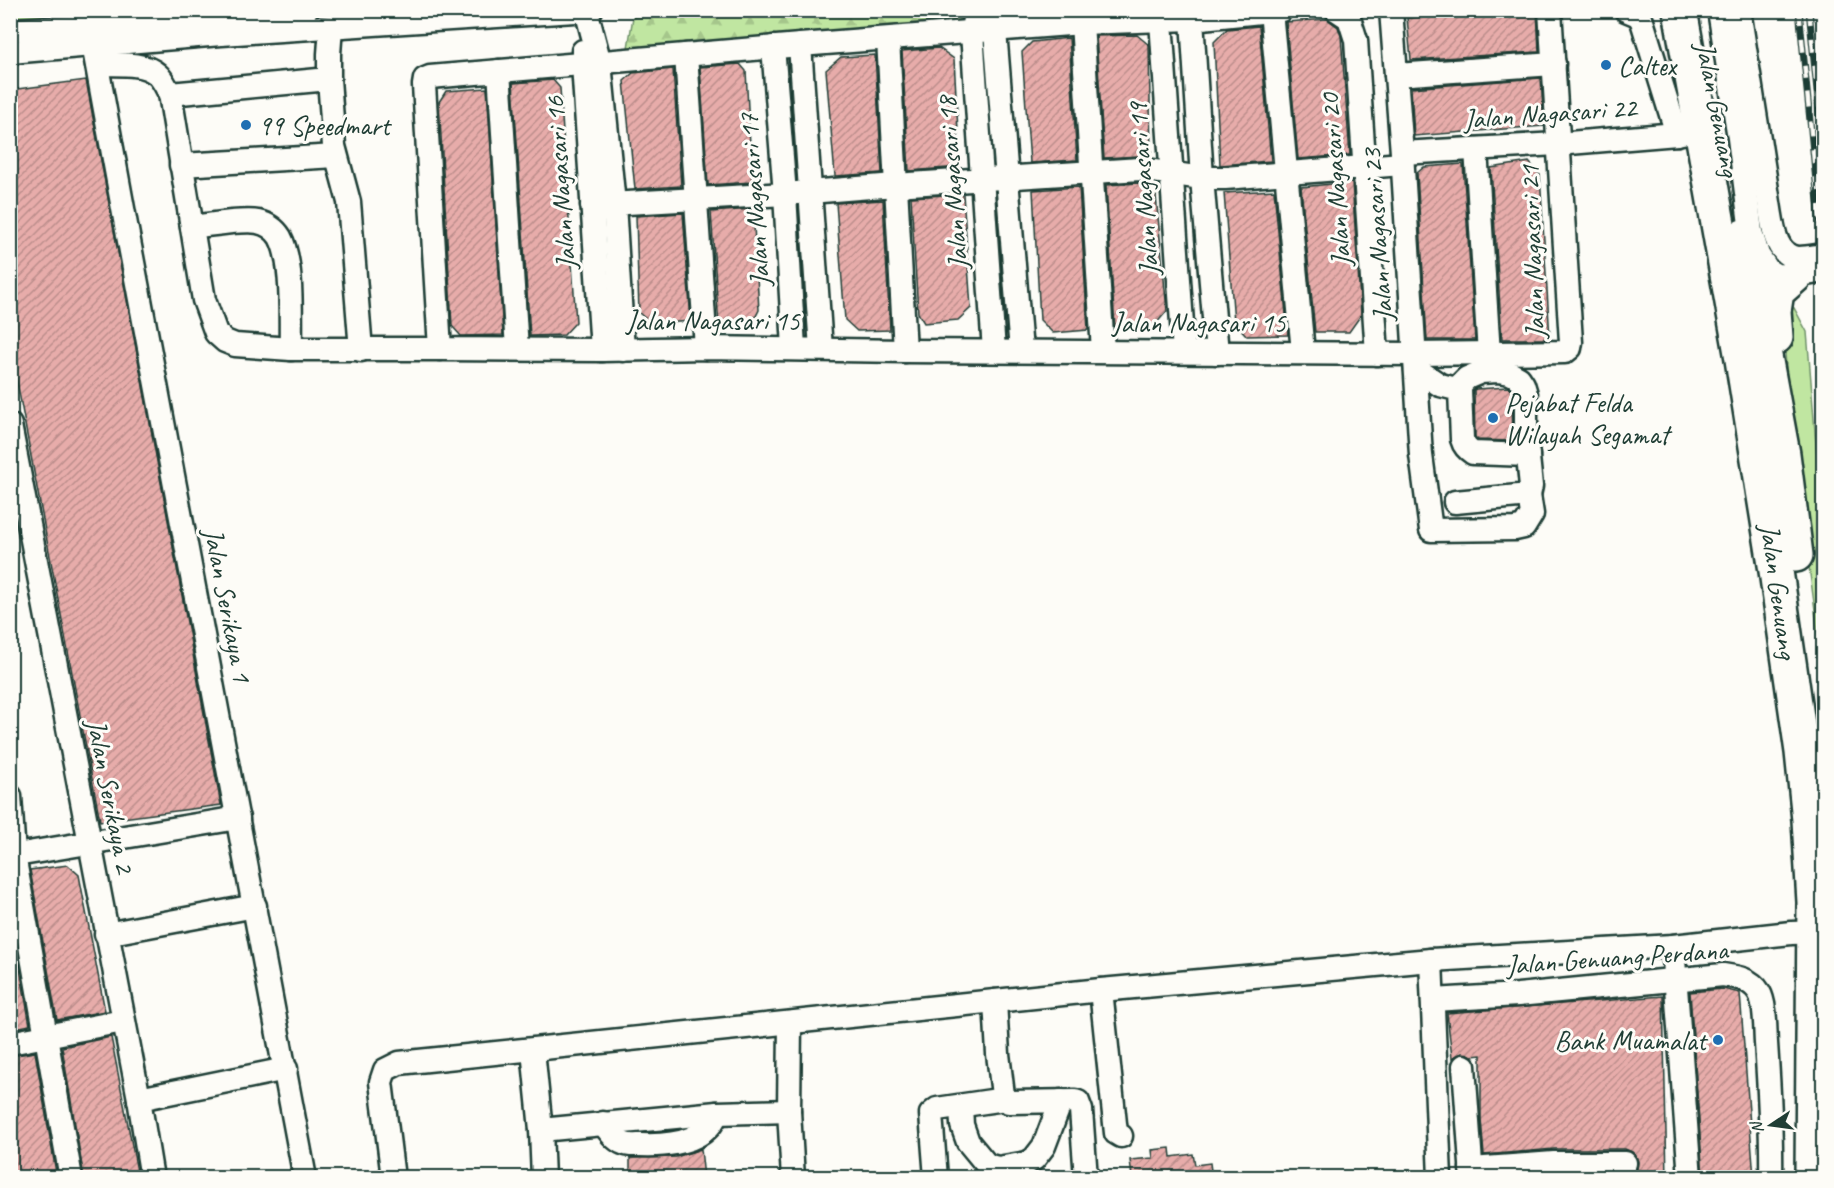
<svg xmlns="http://www.w3.org/2000/svg" width="1834" height="1188" viewBox="0 0 1834 1188" font-family="Caveat,sans-serif">
<style>
.green{fill:#c0e6a1;stroke:#70926a;stroke-width:1.5}
.forest{fill:url(#forest-firs);stroke:#70926a;stroke-width:1.5}
.building{fill:url(#building-hatch);stroke:#1f3d34;stroke-width:1.5}
.lines{fill:none;stroke-linecap:round;stroke-linejoin:round}
.minor-casing{stroke:#1f3d34;stroke-width:27}
.highway-casing{stroke:#1f3d34;stroke-width:38}
.minor{stroke:#fdfcf7;stroke-width:22}
.highway{stroke:#fdfcf7;stroke-width:33}
.rail-casing{stroke:#1f3d34;stroke-width:7}
.rail{stroke:#fdfcf7;stroke-width:4.5;stroke-dasharray:14;stroke-linecap:butt}
.poi-dot{fill:#1f6fb2;stroke:#fdfcf7;stroke-width:2}
.labels{text-anchor:middle;dominant-baseline:central;stroke-width:6;stroke-linejoin:round;paint-order:stroke}
.poi-label{font-size:28px;fill:#1f3d34;stroke:#fdfcf7;text-anchor:start}
.street-label{font-size:28px;fill:#1f3d34;stroke:#fdfcf7}
</style>
<defs>
<pattern id="forest-firs" width="22" height="20" patternUnits="userSpaceOnUse" patternTransform="scale(1.5)"><rect width="22" height="20" fill="#c0e6a1"/><path d="M5 1l3.5 6h-7zM16 11l3.5 6h-7z" fill="#a5c68b"/></pattern>
<pattern id="building-hatch" width="6" height="6" patternUnits="userSpaceOnUse" patternTransform="scale(1.5)"><rect width="6" height="6" fill="#e7acaa"/><path d="M-1 1l2-2M0 6l6-6M5 7l2-2" fill="none" stroke="#bb8d8b"/></pattern>
</defs>
<rect width="100%" height="100%" fill="#fdfcf7"/>
<filter id="ink" filterUnits="userSpaceOnUse"><feTurbulence type="fractalNoise" baseFrequency=".0167" numOctaves="2"/><feDisplacementMap in="SourceGraphic" scale="12" xChannelSelector="R" yChannelSelector="G"/><feConvolveMatrix kernelMatrix="1 2 1 2 8 2 1 2 1" color-interpolation-filters="sRGB"/></filter>
<g filter="url(#ink)">
<polygon class="green" points="1781,305 1794,308 1807,332 1823,531 1823,688 1815,610 1793,451"/>
<g class="forest">
<polygon points="719,10 965,11 955,25 628,48 633,17"/>
<polygon points="11,11 139,11 11,20"/>
</g>
<g class="building">
<polygon points="1504,10 1537,10 1539,52 1411,60 1407,18"/>
<polygon points="1327,19 1338,27 1341,36 1350,155 1298,159 1286,22"/>
<polygon points="1259,26 1271,161 1220,165 1214,42 1227,29"/>
<polygon points="1137,35 1149,45 1151,157 1139,156 1104,158 1096,36"/>
<polygon points="1069,38 1077,160 1030,163 1022,52 1032,42"/>
<polygon points="939,48 954,59 960,167 909,171 902,51"/>
<polygon points="875,55 882,173 835,176 826,70 841,57"/>
<polygon points="740,64 746,71 752,182 708,185 700,67"/>
<polygon points="673,69 681,186 635,189 624,81 633,73"/>
<polygon points="1541,78 1544,126 1414,136 1411,88"/>
<polygon points="86,80 221,805 100,821 10,345 10,90"/>
<polygon points="553,80 560,88 576,322 564,335 530,336 513,83"/>
<polygon points="487,88 503,335 461,336 452,326 439,102 446,91"/>
<polygon points="1529,162 1540,175 1550,339 1502,339 1491,168"/>
<polygon points="1463,164 1475,340 1427,340 1417,173 1424,167"/>
<polygon points="1352,182 1361,315 1349,332 1315,332 1301,187"/>
<polygon points="1139,183 1155,185 1167,311 1154,326 1115,328 1106,185"/>
<polygon points="1079,187 1088,330 1053,333 1040,320 1033,190"/>
<polygon points="1274,190 1288,335 1247,336 1234,322 1224,193"/>
<polygon points="963,194 971,308 958,320 924,323 918,313 911,197"/>
<polygon points="883,200 890,330 857,331 845,320 836,203"/>
<polygon points="753,209 759,310 752,324 719,326 711,212"/>
<polygon points="683,213 691,321 652,324 639,313 636,216"/>
<polygon points="1508,387 1511,390 1512,396 1513,441 1478,440 1475,437 1474,390 1476,389"/>
<polygon points="68,865 79,875 105,1011 57,1020 30,870"/>
<polygon points="10,913 30,1025 10,1029"/>
<polygon points="1723,989 1740,993 1754,1178 1703,1178 1690,992"/>
<polygon points="1663,996 1667,1178 1541,1178 1625,1176 1631,1175 1637,1169 1638,1162 1636,1156 1632,1152 1625,1149 1554,1149 1484,1155 1481,1119 1481,1055 1472,1056 1462,1053 1452,1058 1447,1013"/>
<polygon points="111,1037 136,1166 138,1178 84,1178 62,1047"/>
<polygon points="35,1052 57,1178 12,1178 10,1056"/>
<polygon points="1170,1148 1171,1157 1193,1154 1195,1165 1210,1163 1212,1178 1132,1178 1130,1160 1153,1158 1152,1150"/>
<polygon points="701,1149 704,1178 630,1178 630,1158 676,1157"/>
</g>
<g class="lines">
<defs>
<g id="minor">
<polyline points="586,10 600,63 614,204 623,350"/>
<polyline points="988,10 995,31 1021,351"/>
<polyline points="1281,10 1192,19 1082,23 800,45 430,77 425,79 424,85 440,349 602,350 706,348 905,351 1415,354 1565,352 1570,348 1571,342 1550,10"/>
<polyline points="1337,10 1349,18 1356,40 1377,354"/>
<polyline points="1391,10 1402,153 1421,455 1431,530 1515,529 1524,527 1532,514 1529,495"/>
<polyline points="1626,10 1638,15 1642,21 1677,134"/>
<polyline points="1719,10 1739,138 1751,232 1758,255 1768,270 1776,275 1795,276 1824,271"/>
<path d="M1739,10l31,199c3,19 6,48 29,49 8,0 17,-2 25,-3"/>
<polyline points="1271,11 1303,352"/>
<polyline points="974,18 972,33 994,351"/>
<polyline points="1192,19 1202,178 1217,353"/>
<polyline points="1161,21 1184,352"/>
<polyline points="1082,23 1103,351"/>
<polyline points="93,26 93,44 126,225 305,1178"/>
<polyline points="331,27 329,54 329,79 334,146 349,202 361,350"/>
<polyline points="10,30 93,26 306,10"/>
<polyline points="888,39 905,351"/>
<polyline points="800,45 821,349"/>
<polyline points="773,47 785,194 794,348"/>
<polyline points="583,51 583,64 602,350"/>
<polyline points="10,52 221,34 591,10"/>
<polyline points="686,55 706,348"/>
<path d="M97,64c18,1 46,-3 60,10 6,5 9,13 13,20l34,206 12,33 9,8 10,4 56,4h149"/>
<polyline points="499,71 517,349"/>
<polyline points="1396,75 1554,64"/>
<polyline points="170,94 329,79"/>
<polyline points="1476,149 1489,354"/>
<polyline points="1402,153 1557,144 1677,134 1702,129"/>
<polyline points="181,165 336,156"/>
<polyline points="592,205 785,194 895,185 1140,169 1202,178 1225,178 1402,164"/>
<path d="M192,227c16,-2 52,-8 66,-5 9,2 17,7 22,15 14,26 10,82 11,112"/>
<path d="M1416,369l24,16 20,5 2,49c2,7 5,10 11,14l55,2"/>
<polyline points="10,425 139,1099 152,1178"/>
<polyline points="1455,502 1529,495 1531,486 1526,438 1526,394 1523,384 1519,378 1510,373 1497,371 1481,372 1467,378 1461,384 1460,390"/>
<polyline points="10,796 14,855 71,1178"/>
<polyline points="10,856 238,818"/>
<polyline points="106,934 255,906"/>
<polyline points="1673,946 1690,1178"/>
<polyline points="1431,960 1440,1178"/>
<polyline points="1101,990 1116,1133 1121,1136"/>
<path d="M1433,1000l85,-5 205,-20c14,2 28,4 36,17 7,12 6,37 7,51 3,45 6,89 5,135"/>
<polyline points="995,1001 998,1054 1003,1095 1009,1102 1075,1101 1078,1102 1081,1110 1086,1178"/>
<polyline points="790,1023 789,1111 793,1178"/>
<polyline points="10,1043 123,1021"/>
<polyline points="533,1050 541,1130 543,1178"/>
<polyline points="1464,1066 1472,1178"/>
<polyline points="139,1099 286,1069"/>
<polyline points="961,1106 962,1125 968,1142 987,1165 998,1168 1027,1163 1034,1159 1044,1146 1061,1101"/>
<path d="M603,1123c5,7 12,17 20,20 5,3 13,2 18,2 28,1 65,-2 76,-32"/>
<polyline points="541,1130 717,1113 789,1111"/>
<polyline points="1471,1169 1554,1163 1625,1163"/>
<polyline points="393,1178 381,1082 385,1070 399,1063 1101,990 1431,960 1673,946 1791,933 1824,932"/>
<polyline points="936,1178 931,1114 937,1109 1005,1099"/>
</g>
<g id="highway">
<polyline points="1680,10 1741,353 1776,571 1802,752 1809,820 1814,902 1812,1178"/>
<polyline points="1743,236 1783,454 1796,555"/>
<polyline points="1776,337 1774,311 1777,292 1795,276"/>
</g>
</defs>
<use href="#minor" class="minor-casing"/>
<use href="#highway" class="highway-casing"/>
<use href="#minor" class="minor"/>
<use href="#highway" class="highway"/>
<defs>
<g id="rail">
<polyline points="1799,10 1824,262"/>
<polyline points="1809,10 1824,161"/>
</g>
</defs>
<use href="#rail" class="rail-casing"/>
<use href="#rail" class="rail"/>
</g>
</g>
<g class="poi-dot">
<circle cx="1606" cy="65" r="6"/>
<circle cx="246" cy="125" r="6"/>
<circle cx="1493" cy="418" r="6"/>
<circle cx="1718" cy="1040" r="6"/>
</g>
<g class="labels">
<g class="poi-label">
<text x="1618" y="65">Caltex</text>
<text x="258" y="125">99 Speedmart</text>
<text x="1505" y="402">Pejabat Felda<tspan x="1505" dy="32">Wilayah Segamat</tspan></text>
<text x="1706" y="1040" text-anchor="end">Bank Muamalat</text>
</g>
<g class="street-label">
<text transform="translate(1718 109) rotate(79)">Jalan Genuang</text>
<text transform="translate(1550 113) rotate(-4)">Jalan Nagasari 22</text>
<text transform="translate(1335 180) rotate(-94)">Jalan Nagasari 20</text>
<text transform="translate(560 183) rotate(-94)">Jalan Nagasari 16</text>
<text transform="translate(952 183) rotate(-94)">Jalan Nagasari 18</text>
<text transform="translate(1143 189) rotate(-94)">Jalan Nagasari 19</text>
<text transform="translate(754 200) rotate(-94)">Jalan Nagasari 17</text>
<text transform="translate(1377 235) rotate(-94)">Jalan Nagasari 23</text>
<text transform="translate(1532 252) rotate(-92)">Jalan Nagasari 21</text>
<text x="713" y="320">Jalan Nagasari 15</text>
<text x="1199" y="322">Jalan Nagasari 15</text>
<text transform="translate(1779 591) rotate(82)">Jalan Genuang</text>
<text transform="translate(228 605) rotate(79)">Jalan Serikaya 1</text>
<text transform="translate(111 796) rotate(79)">Jalan Serikaya 2</text>
<text transform="translate(1617 957) rotate(-4)">Jalan Genuang Perdana</text>
</g>
</g>
<rect width="1834" height="1188" fill="none" stroke="#fdfcf7" stroke-width="36"/>
<rect x="18" y="18" width="1798" height="1152" fill="none" stroke="#1f3d34" stroke-width="2" filter="url(#ink)"/>
<g transform="translate(1771 1125) rotate(257)" stroke="#fdfcf7" stroke-width="4.5" paint-order="stroke">
<path d="M0-4.5L10 22L0 15L-10 22Z" fill="#1f3d34"/>
<text y="-9" font-size="16" font-weight="bold" text-anchor="middle" fill="#1f3d34">N</text>
</g>
</svg>
